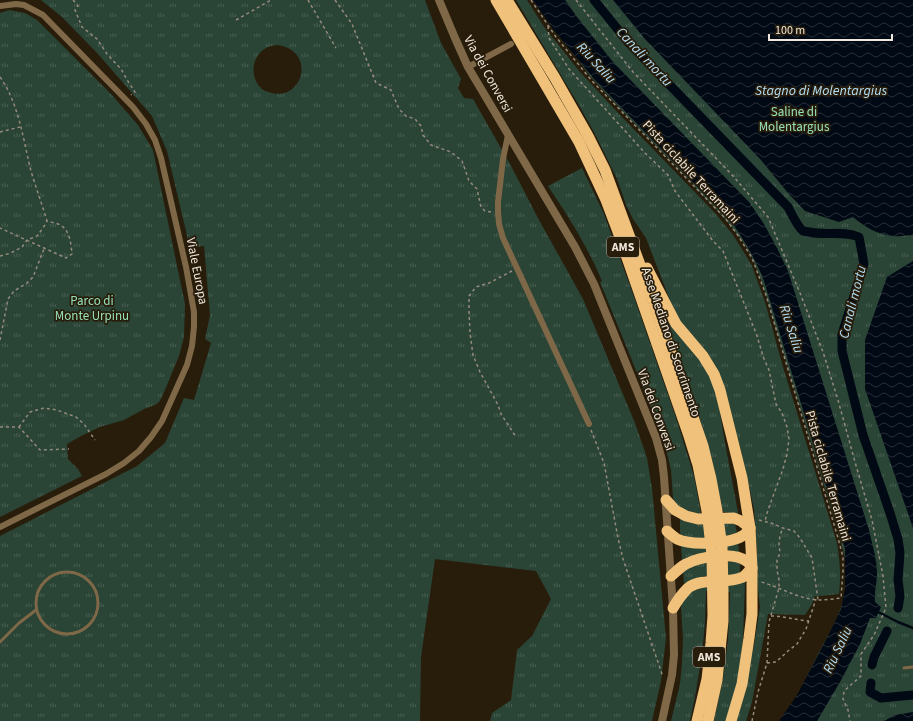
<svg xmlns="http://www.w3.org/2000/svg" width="913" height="721" viewBox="0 0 913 721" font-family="'Source Sans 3',sans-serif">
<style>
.grass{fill:url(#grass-tufts);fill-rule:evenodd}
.water{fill:url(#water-waves)}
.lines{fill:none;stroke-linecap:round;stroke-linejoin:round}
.stream{stroke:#000914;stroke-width:2.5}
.canal{stroke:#000914;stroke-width:9}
.path{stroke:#958b7d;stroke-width:1.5;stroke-dasharray:3 3;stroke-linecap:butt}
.service{stroke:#7f6847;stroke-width:3}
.minor{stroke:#7f6847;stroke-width:6}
.tertiary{stroke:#7f6847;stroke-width:8}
.trunk{stroke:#f0c17b;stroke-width:11}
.labels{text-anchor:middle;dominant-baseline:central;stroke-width:3.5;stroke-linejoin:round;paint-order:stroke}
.shield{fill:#281d0b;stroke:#b3aa9d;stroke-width:1}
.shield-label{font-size:12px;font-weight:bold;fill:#efe7db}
.street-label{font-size:13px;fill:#efe7db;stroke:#281d0b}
.park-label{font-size:13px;fill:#96e0b8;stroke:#281d0b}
.water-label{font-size:14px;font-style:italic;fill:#b2def6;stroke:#281d0b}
</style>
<defs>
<pattern id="grass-tufts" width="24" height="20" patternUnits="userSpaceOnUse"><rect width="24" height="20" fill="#2a4436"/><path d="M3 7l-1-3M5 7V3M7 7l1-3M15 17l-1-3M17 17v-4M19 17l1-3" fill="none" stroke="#495f52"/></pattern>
<pattern id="water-waves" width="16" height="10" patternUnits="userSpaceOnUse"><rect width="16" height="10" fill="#000914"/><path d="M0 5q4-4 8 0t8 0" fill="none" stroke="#262d36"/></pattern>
</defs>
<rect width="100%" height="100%" fill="#281d0b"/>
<g class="grass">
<path d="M41,0h384l16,43 20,36 -3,9 6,10 9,1 37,65 29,56 44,79 52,124 12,35 5,30 14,150 -5,43 -9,40h-162l2,-8 19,-13 6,-50 15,-14 19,-37 -15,-28 -101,-12 -14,98 -1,64h-420v-185l137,-70 28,-23 19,-45 10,2 17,-57 -6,-4 5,-24 -6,-69 -14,2 -23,-97 -15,-35 -54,-62 -36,-37zM277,45c40,5 26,56 -5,48 -5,-1 -10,-3 -13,-7 -10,-13 -6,-32 9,-39 2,-1 6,-1 9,-2z"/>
<path d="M516,0h11l17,27 36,45 39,42 97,100 17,21 12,19 7,12 13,36 18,65 54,176c3,19 4,32 2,51l-18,2h-6l-3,8 -7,11 -37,-1 -16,88 -6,19h-11l8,-26 11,-50 6,-38 -3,-27v-26l-3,-45 -13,-58 -17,-59 -40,-63 -11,-21 -27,-70 -13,-19 -6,-12 -10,-28 -22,-45 -15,-27z"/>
<path d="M536,0h377v721h-130c14,-21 23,-44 34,-65 12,-22 25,-43 29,-68 4,-21 -4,-40 -9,-60l-74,-243c-5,-14 -12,-32 -20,-43 -14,-20 -31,-37 -47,-54l-3,-5 -64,-65 -40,-43z"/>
<polygon points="9,10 25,13 37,20 111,94 138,125 153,150 185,304 184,337 179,356 162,397 159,402 155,405 144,409 124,420 100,427 81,436 67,444 68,459 78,469 82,476 0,517 0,13"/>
<path d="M582,168l22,46 30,83 42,121 18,58 7,38h-7l-13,-6 -6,-5 -2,-5 -2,-28 -7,-31 -64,-157 2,-1c-14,-34 -34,-65 -54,-95z"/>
<polygon points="668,317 698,357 712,380 719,407 725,443 738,512 737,514 723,512 712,460 697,409 666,318"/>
<polygon points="680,517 734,520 737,533 736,535 702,539 682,536 680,533"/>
<polygon points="738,542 739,551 738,553 682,560 681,544"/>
<path d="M740,561v11c-8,6 -25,3 -35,4 -7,1 -15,5 -21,8l-1,-13 15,-8z"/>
<polygon points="744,580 745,582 743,639 739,676 727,721 714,721 723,678 728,641 730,592 706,591 705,622 702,654 695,697 690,721 671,721 680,684 682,663 683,639 681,607 682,600 691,589"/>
</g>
<g class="water">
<path d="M533,0h32l12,17 36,45 136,140 15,22 13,24 11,23 81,259c3,14 8,29 8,44 0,9 -3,18 -2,28l6,5 -5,11h-6l-10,26 -20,38 -23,39h-38l18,-26 31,-59 13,-27 4,-20v-40l-81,-268c-8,-21 -19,-39 -31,-57l-139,-145 -41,-50z"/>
<path d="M613,0h300v235c-6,0 -13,2 -19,1 -16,-1 -29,-9 -41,-19l-14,5 -34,-11 -17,-18 -27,-33 -116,-121z"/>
<polygon points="913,261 913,528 865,389 865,340 887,277"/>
<polygon points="913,712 913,721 884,721 895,715"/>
</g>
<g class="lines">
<polyline class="stream" points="876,611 898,622 913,628"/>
<g class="canal">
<path d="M594,0l34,42 160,165c3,6 10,20 15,24 0,0 6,1 6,1 17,4 34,-2 50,5l5,27 -22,70v17l21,84 27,78 8,26 2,14 -2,27 2,16 -2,12"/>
<polyline points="872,665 874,657 887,631"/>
<polyline points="871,683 870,692 881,698 913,695"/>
</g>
<g class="path">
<polyline points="73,0 77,4 78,6 75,10 82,27 97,39 107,54 121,69 129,83 135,92 131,95"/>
<polyline points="308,0 336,48"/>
<polyline points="335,0 352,24 376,83 391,90 399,109 406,116 415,119 421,126 423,135 431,145 451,152 462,161 467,175 469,181 477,189 481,207 485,211 491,212"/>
<path d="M531,0l25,37 36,44 133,137 12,16 15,24 14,37 72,243 5,19v14l-2,27c-7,1 -15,2 -22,2 -21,-1 -39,-13 -58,-18"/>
<polyline points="576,0 633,72 734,177 768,217 800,293 823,352 838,400 855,462 872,520 883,576 886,608 874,635 861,654 861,676 844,691 843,699 848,710 850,721"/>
<polyline points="236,20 271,0"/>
<polyline points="548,26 549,38 569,69 645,153 668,175 675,191 713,241 723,251 756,333 764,359 769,370 776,404 782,413 787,427 789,439 787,454 783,469 768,510 765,521"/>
<path d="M0,77c19,27 23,62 31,94 5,17 11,33 16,50 4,1 9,2 13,4 10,5 11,19 12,29l-6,4 -66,-30"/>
<polyline points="0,132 20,127"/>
<polyline points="0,256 11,253 22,247 27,240 37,236 43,228 47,221"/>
<polyline points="512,271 489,283 476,287 469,296 469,311 470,333 473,355 480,372 498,405 501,414 516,437"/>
<polyline points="0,340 8,299 14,291 27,283 33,277 44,249"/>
<polyline points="0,427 19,427 40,450 69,449"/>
<polyline points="19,427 30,412 44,408 57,410 76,417 84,424 95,440"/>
<polyline points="591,430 604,463 618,538 623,559 663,677"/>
<polyline points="759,520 771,523 783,528 794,531 800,538 812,558 818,600"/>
<path d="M771,616c13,0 25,4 38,5"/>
<polyline points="767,663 776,662 788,651 797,644 806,629 816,599"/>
<polyline points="752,721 758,692 767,663 769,622 779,588 779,580 777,570 777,560 780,553 779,544 780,535 783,528"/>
</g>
<g class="service">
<circle cx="67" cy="603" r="31"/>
<polyline points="0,642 19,623 36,610"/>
<polyline points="904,668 913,667"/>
</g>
<g class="minor">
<polyline points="0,6 16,4 24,5 43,15 133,107 146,124 155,140 161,158 186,267 194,312 194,327 192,346 187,365 162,421 151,437 139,451 124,463 106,474 0,527"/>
<polyline points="468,67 511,44"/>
<polyline points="508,135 503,159 498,202 498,212 499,224 503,238 589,424"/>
</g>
<polyline class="tertiary" points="439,0 455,38 468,67 575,247 594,284 656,438 662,460 664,477 673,608 674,655 672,675 662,721"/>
<g class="trunk">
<polyline points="496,0 579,142 606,200 617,229 689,436 698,465 707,511 712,555 713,616 711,643 707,679 697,721"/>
<polyline points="507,0 555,78 588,136 605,170 653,300 703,446 711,479 717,511 722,547 723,591 723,621 717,680 708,721"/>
<polyline points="647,268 676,324 703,356 714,374 720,390 742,478 750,528 752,568 752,614 749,638 742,684 731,721"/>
<polyline points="666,500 675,510 686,516 698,519 734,518 741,521 750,528"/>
<path d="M667,531c3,3 7,6 10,8 15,7 54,5 67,-4 3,-2 4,-5 6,-7"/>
<path d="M671,576c5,-4 9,-9 15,-12 13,-7 47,-13 60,-3 3,1 4,5 6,7"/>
<path d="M673,608c4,-7 9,-14 15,-20 14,-11 38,-3 55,-11 3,-2 6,-6 9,-9"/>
</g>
</g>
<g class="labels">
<g class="shield">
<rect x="607" y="237" width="32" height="20" rx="3"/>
<rect x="693" y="647" width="32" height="20" rx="3"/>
</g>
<g class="shield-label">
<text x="623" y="247">AMS</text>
<text x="709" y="657">AMS</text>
</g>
<g class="street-label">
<text transform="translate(488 74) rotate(61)">Via dei Conversi</text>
<text transform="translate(691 172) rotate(47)">Pista ciclabile Terramaini</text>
<text transform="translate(197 271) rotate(79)">Viale Europa</text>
<text transform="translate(671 342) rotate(71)">Asse Mediano di Scorrimento</text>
<text transform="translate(656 410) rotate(70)">Via dei Conversi</text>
<text transform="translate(828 476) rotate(74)">Pista ciclabile Terramaini</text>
</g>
<g class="park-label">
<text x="794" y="112">Saline di<tspan x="794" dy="15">Molentargius</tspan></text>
<text x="92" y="301">Parco di<tspan x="92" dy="15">Monte Urpinu</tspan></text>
</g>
<g class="water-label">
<text transform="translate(644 57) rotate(47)">Canali mortu</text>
<text transform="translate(596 63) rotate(47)">Riu Saliu</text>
<text x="821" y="91">Stagno di Molentargius</text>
<text transform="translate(853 302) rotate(-76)">Canali mortu</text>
<text transform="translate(791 329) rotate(72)">Riu Saliu</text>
<text transform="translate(838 650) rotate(-65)">Riu Saliu</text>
</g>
</g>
<path d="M769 34v6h123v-6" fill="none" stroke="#efe7db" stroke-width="2"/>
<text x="775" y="34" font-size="12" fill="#efe7db" stroke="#281d0b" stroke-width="3" paint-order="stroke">100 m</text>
</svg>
